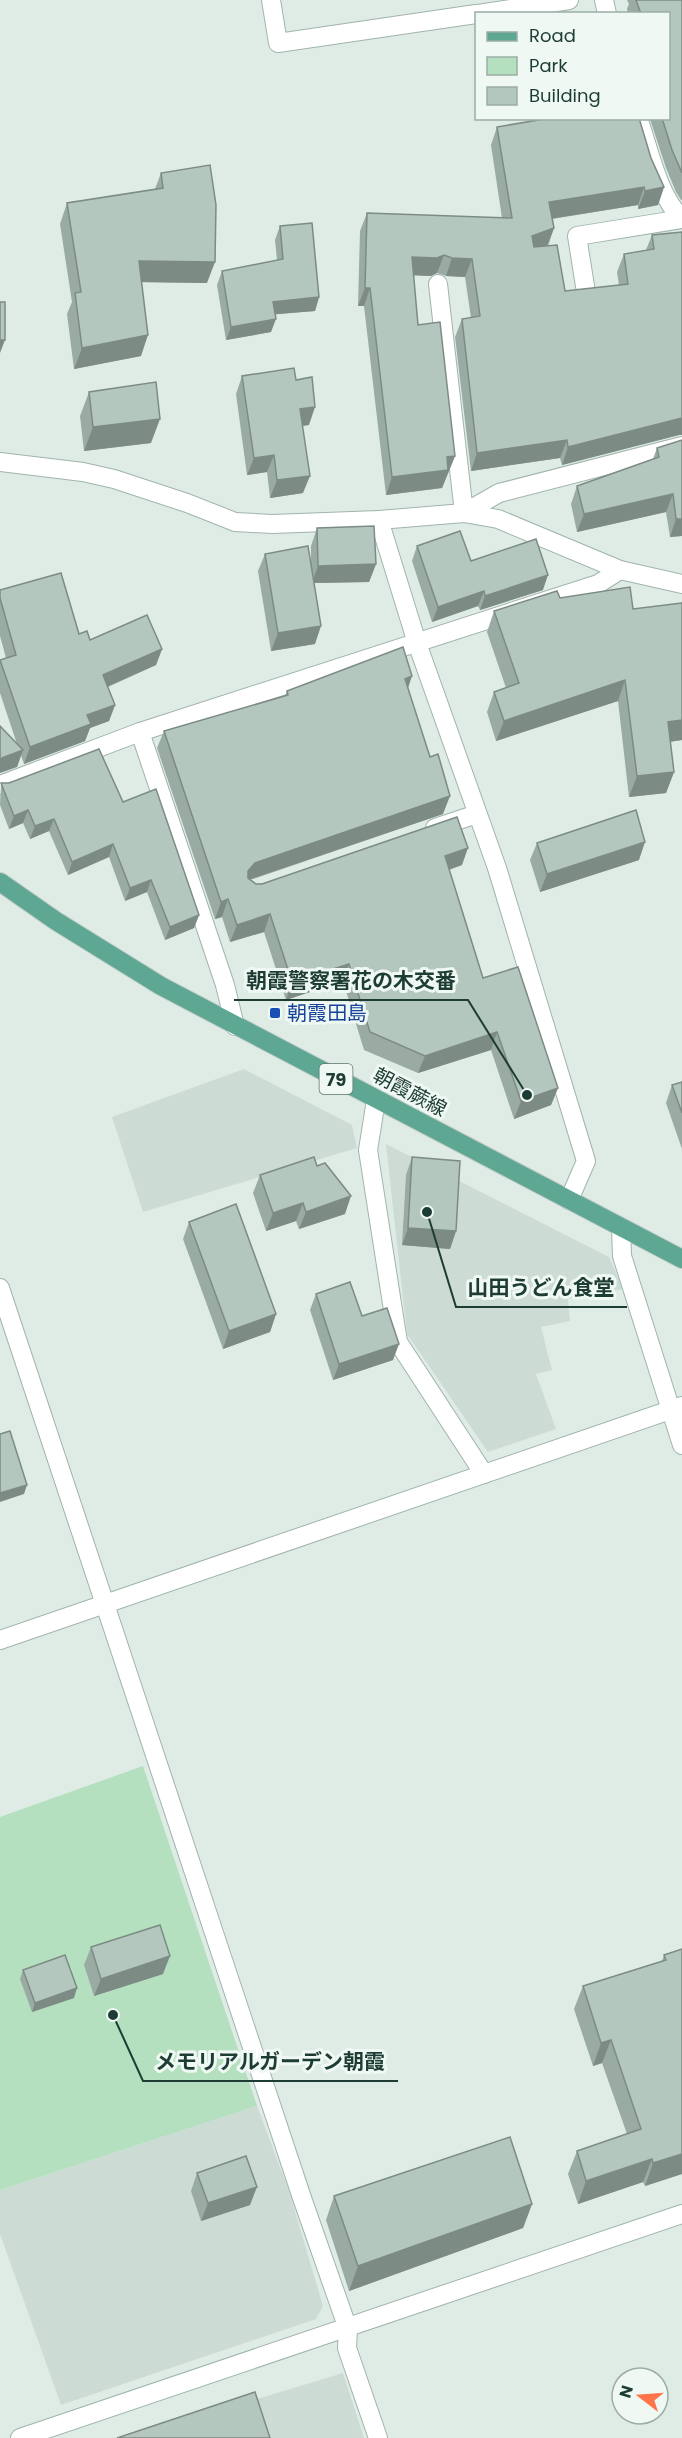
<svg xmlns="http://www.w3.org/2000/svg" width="682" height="2438" viewBox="0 0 682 2438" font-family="Poppins,'Noto Sans JP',sans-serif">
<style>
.built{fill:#ccdcd4}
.green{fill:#b4e0bf}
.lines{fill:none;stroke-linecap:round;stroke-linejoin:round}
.minor-casing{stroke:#a0b4ac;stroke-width:20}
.major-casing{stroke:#c0c9c6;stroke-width:20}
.minor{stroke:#fff;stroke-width:18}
.major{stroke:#5da793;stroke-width:18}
.wall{fill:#9aaba3}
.shaded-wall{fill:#7d8b85}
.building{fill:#b3c7be;stroke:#7d8b85;stroke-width:1.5}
.transit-dot{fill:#1a4fb4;stroke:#eff8f3;stroke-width:2}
.labels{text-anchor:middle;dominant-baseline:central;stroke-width:6;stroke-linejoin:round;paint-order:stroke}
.shield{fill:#eff8f3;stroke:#5c756d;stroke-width:1.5}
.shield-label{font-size:18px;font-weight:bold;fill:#1d3d34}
.transit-label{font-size:20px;fill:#164399;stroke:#eff8f3;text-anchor:start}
.street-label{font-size:20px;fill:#1d3d34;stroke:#eff8f3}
.leader{fill:none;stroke:#1d3d34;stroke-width:2}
.callout-dot{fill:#1d3d34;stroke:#eff8f3;stroke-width:2}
.callout-label{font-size:21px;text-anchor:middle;font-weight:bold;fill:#1d3d34;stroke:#eff8f3;stroke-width:6;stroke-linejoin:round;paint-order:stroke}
</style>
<rect width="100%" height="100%" fill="#deece5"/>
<g class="built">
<polygon points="244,1069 352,1125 357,1148 143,1212 112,1117"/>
<polygon points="386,1144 609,1257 623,1289 568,1299 570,1321 541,1327 552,1370 536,1374 556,1429 488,1452 407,1334"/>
<polygon points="257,2106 289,2191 323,2306 316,2319 61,2405 0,2234 0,2190"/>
<polygon points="343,2373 364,2438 129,2438"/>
</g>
<polygon class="green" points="143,1766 257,2106 0,2190 0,1817"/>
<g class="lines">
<defs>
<g id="minor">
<polyline points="271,0 278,43 476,14"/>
<polyline points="604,0 607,14"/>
<polyline points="478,14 569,0"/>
<path d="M638,118c12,33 19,76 44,101"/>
<polyline points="438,284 464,513 499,493 682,446"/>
<polyline points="585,286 577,236 682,219"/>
<polyline points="0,462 83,472 114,479 187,503 235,522 272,524 379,520 464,513 498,519 620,570 682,584"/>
<polyline points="379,520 417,643 497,868 586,1161 569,1200"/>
<polyline points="140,732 225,985 235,1026"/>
<polyline points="0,785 140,732 598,584 620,570"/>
<polyline points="435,828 477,814"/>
<polyline points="376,1100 368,1150 398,1342 484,1474"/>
<polyline points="621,1228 622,1256 682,1445"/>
<polyline points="0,1288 302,2198 348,2329 347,2348 378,2438"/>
<polyline points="0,1640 682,1406"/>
<polyline points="20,2438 682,2214"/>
</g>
<polyline id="major" points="0,882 56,921 161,986 682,1259"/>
</defs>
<use href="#minor" class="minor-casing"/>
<use href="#major" class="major-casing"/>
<use href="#minor" class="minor"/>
<use href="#major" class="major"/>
</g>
<g class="wall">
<polygon points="627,0 682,0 682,200 681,200 676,192 666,168 650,119 651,118 669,118 669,14 628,14 627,9 629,4"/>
<polygon points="497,127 651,158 664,187 658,205 638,209 638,205 552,219 554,228 548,246 565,291 619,285 617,272 624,254 646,250 652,235 679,435 562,465 560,458 471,471 455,337 462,319 471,318 465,277 446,276 437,273 431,276 413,275 418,325 455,456 442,488 386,495 364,306 358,306 360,231 367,213 502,218 491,145"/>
<polygon points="161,173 207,283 142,282 141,356 74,369 67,314 72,302 60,224 67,203 155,189"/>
<polygon points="280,226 319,297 315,311 275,314 271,332 226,340 217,285 222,271 277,260 275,240"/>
<polygon points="242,376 296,380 309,425 302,426 303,493 270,498 267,472 247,475 236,394"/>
<polygon points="89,392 151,443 84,451 80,416"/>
<polygon points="682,440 682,536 670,537 666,512 577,532 571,504 577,486 653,459 657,448"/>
<polygon points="317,528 376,564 369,582 314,583 315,644 271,651 258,571 265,554 311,566 311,546"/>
<polygon points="417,546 471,561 543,590 480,610 478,606 432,622 412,561"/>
<polygon points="0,590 90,640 162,649 156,665 108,687 115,705 109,721 90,728 85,741 24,764 21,755 17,767 17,744 0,693 0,660 6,658 0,636"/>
<polygon points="560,598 633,609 682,603 682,740 670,742 674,772 666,793 629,797 618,701 496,741 487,712 494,692 506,688 487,632 494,611"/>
<polygon points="408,688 443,814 250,880 256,884 462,865 449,870 483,978 558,1088 551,1105 514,1119 491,1050 418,1073 364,1050 343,981 286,1000 264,932 230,942 222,917 215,919 157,748 164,731 285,696 287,691"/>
<polygon points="1,783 123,802 199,915 194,928 165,940 147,892 125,901 109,857 68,875 49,831 30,839 23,823 9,829 0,805"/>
<polygon points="537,843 639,860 540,892 530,860"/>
<polygon points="682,1082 682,1149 666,1103 672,1085"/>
<polygon points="412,1157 456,1231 450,1249 402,1245 406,1175"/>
<polygon points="317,1166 345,1214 299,1229 296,1221 266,1231 253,1193 260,1175"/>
<polygon points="189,1222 276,1314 270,1332 223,1349 183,1239"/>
<polygon points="316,1294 362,1316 393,1360 333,1380 310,1310"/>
<polygon points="91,1947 163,1974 94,1996 84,1965"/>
<polygon points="682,1949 682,2174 645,2186 643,2182 578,2204 568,2174 577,2151 627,2134 602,2063 593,2066 574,2009 583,1986 662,1961 664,1955"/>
<polygon points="23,1970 74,1998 32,2012 20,1979"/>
<polygon points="197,2173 250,2205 201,2221 191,2191"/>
<polygon points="334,2196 532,2204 523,2228 349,2291 326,2220"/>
</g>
<g class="shaded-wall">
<polygon points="644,187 638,205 543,220 549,202"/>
<polygon points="664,187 658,205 638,209 645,191"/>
<polygon points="554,228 547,246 525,254 532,236"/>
<polygon points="444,255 437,273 431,276 405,275 412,257"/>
<polygon points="452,258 472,259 465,277 446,276"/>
<polygon points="139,261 215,262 207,283 132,282"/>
<polygon points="365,288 370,288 364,306 358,306"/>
<polygon points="319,297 315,311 268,315 273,302"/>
<polygon points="276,319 271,332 226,340 231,327"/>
<polygon points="148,335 141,356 74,369 82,348"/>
<polygon points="0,340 5,340 0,353"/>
<polygon points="315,407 309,425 293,427 300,409"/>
<polygon points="682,418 682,435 679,435 562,465 568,447"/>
<polygon points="160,419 151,443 84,451 93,427"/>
<polygon points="567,440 560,458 471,471 477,453"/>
<polygon points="274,455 267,472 247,475 254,458"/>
<polygon points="455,456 442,488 386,495 392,477 447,457"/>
<polygon points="310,476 303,493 270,498 277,480"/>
<polygon points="673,494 666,512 577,532 584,514"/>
<polygon points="676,519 682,519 682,536 670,537"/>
<polygon points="376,564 369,582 312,583 318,566"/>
<polygon points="548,575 543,590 480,610 485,596"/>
<polygon points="484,591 478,606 432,622 438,607"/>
<polygon points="321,626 315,644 271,651 278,633"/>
<polygon points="162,649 156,665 97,691 103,675"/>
<polygon points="412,676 406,694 405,679"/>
<polygon points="625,680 618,701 496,741 504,721"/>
<polygon points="115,705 109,721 90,728 85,741 24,764 30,747 87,715"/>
<polygon points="682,720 682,740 660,743 668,722"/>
<polygon points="23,750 17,767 0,773 0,760 2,758"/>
<polygon points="674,772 666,793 629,797 637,776"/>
<polygon points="450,796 443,814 248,880 248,871 255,863"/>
<polygon points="28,810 23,823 9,829 14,816"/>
<polygon points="54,819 49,831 30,839 35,826"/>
<polygon points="645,842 639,860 540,892 547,874"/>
<polygon points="113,844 109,857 68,875 72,862"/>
<polygon points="468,848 462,865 439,873 445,856"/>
<polygon points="151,880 147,892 125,901 130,888"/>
<polygon points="228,899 222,917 215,919 221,902"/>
<polygon points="270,914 264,932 230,942 237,925"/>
<polygon points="199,915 194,928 165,940 170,927"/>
<polygon points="349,964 343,981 286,1000 292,982"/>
<polygon points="497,1032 491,1050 418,1073 425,1056"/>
<polygon points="558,1088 551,1105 514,1119 521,1101"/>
<polygon points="351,1196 345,1214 299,1229 306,1212"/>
<polygon points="303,1203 296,1221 266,1231 273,1213"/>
<polygon points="408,1228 456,1231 450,1249 402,1245"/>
<polygon points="276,1314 270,1332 223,1349 229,1331"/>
<polygon points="399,1344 393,1360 333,1380 339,1364"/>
<polygon points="27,1485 24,1494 0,1502 0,1493"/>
<polygon points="170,1956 163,1974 94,1996 101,1979"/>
<polygon points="77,1988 74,1998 32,2012 35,2003"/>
<polygon points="611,2040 602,2063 593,2066 601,2043"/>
<polygon points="682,2154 682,2174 645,2186 653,2163"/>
<polygon points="652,2159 643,2182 578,2204 586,2181"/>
<polygon points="257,2187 250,2205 201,2221 208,2203"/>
<polygon points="532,2204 523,2228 349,2291 358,2266"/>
</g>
<g class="building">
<polygon points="636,0 682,0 682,173 672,150 662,118 669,118 669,14 641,14"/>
<polygon points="550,118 639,118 651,158 664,187 645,191 644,187 549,202 554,228 532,236 534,247 557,245 565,291 628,284 624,254 654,249 652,235 682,232 682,418 568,447 567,440 477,453 462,319 480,316 472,259 452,258 444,255 437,258 412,257 418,325 440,322 455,456 447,457 448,470 392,477 370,288 365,288 367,213 512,218 497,127"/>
<polygon points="210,165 216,205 215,262 139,261 148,335 82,348 75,293 81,292 67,203 163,188 161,173"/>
<polygon points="312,223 319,297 273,302 276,319 231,327 222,271 283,259 280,226"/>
<rect x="0" y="302" width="5" height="38"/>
<polygon points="294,368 296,380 312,377 315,407 300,409 310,476 277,480 274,455 254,458 242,376"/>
<polygon points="156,382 160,419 93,427 89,392"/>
<polygon points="682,440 682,519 676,519 673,494 584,514 577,486 659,457 657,448"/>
<polygon points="374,526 376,564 318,566 317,528"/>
<polygon points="460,531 471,561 536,539 548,575 485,596 484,591 438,607 417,546"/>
<polygon points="308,546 321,626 278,633 265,554"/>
<polygon points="61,573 79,634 87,631 90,640 147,615 162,649 103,675 115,705 87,715 91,724 30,747 0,660 16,655 0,598 0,590"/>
<polygon points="630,587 633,609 682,603 682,720 668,722 674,772 637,776 625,680 504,721 494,692 519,683 494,611 557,591 560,598"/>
<polygon points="403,647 412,676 405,679 430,757 438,754 450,796 255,863 248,871 248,878 256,884 262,884 457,817 468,848 445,856 483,978 518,967 558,1088 521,1101 497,1032 425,1056 370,1032 349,964 292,982 270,914 237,925 228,899 221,902 164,731 288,695 287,691"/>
<polygon points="0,726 23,750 2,758 0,760"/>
<polygon points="99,749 123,802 156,789 199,915 170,927 151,880 130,888 113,844 72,862 54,819 35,826 28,810 14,816 1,783 9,783"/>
<polygon points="636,810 645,842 547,874 537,843"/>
<polygon points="682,1082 682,1113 672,1085"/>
<polygon points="314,1157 317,1166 325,1163 351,1196 306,1212 303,1203 273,1213 260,1175"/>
<polygon points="412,1157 460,1161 456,1231 408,1228"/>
<polygon points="236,1204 276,1314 229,1331 189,1222"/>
<polygon points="350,1282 362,1316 387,1308 399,1344 339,1364 316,1294"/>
<polygon points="10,1431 27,1485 0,1493 0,1434"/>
<polygon points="160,1925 170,1956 101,1979 91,1947"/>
<polygon points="682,1949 682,2154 653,2163 652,2159 586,2181 577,2151 641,2129 611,2040 601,2043 583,1986 666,1960 664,1955"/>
<polygon points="65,1955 77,1988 35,2003 23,1970"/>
<polygon points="510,2137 532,2204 358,2266 334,2196"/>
<polygon points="246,2156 257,2187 208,2203 197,2173"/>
<polygon points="255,2392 270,2438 117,2438"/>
</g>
<rect class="transit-dot" x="269" y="1007" width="12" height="12" rx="3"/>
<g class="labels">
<rect class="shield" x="319.5" y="1064" width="33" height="30" rx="4.5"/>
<g class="shield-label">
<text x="336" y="1079">79</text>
</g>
<g class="transit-label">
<text x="287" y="1013">朝霞田島</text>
</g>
<g class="street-label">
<text transform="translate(410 1092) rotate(28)">朝霞蕨線</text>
</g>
</g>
<path class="leader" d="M527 1095L468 1000H234M427 1212L456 1307H627M113 2015L143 2081H398"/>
<g class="callout-dot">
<circle cx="527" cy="1095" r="6"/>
<circle cx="427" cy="1212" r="6"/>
<circle cx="113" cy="2015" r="6"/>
</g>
<g class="callout-label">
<text x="351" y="988">朝霞警察署花の木交番</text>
<text x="541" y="1295">山田うどん食堂</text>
<text x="270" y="2069">メモリアルガーデン朝霞</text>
</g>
<rect x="475" y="12" width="195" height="108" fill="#eff8f3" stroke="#9bada7" stroke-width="1.5"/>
<rect x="487" y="32" width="30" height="9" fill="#5da793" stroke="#9bada7" stroke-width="1.5"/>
<text x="529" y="42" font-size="18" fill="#1d3d34">Road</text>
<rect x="487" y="57" width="30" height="18" fill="#b4e0bf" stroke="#9bada7" stroke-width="1.5"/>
<text x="529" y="72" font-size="18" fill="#1d3d34">Park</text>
<rect x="487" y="87" width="30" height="18" fill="#b3c7be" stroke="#9bada7" stroke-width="1.5"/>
<text x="529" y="102" font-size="18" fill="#1d3d34">Building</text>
<g transform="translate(640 2396) rotate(287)"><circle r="28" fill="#eff8f3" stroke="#9bada7" stroke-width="1.5"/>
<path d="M0-4.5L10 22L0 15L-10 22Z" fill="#ff7448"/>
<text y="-9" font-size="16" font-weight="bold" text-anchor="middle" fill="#1d3d34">N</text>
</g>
</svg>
